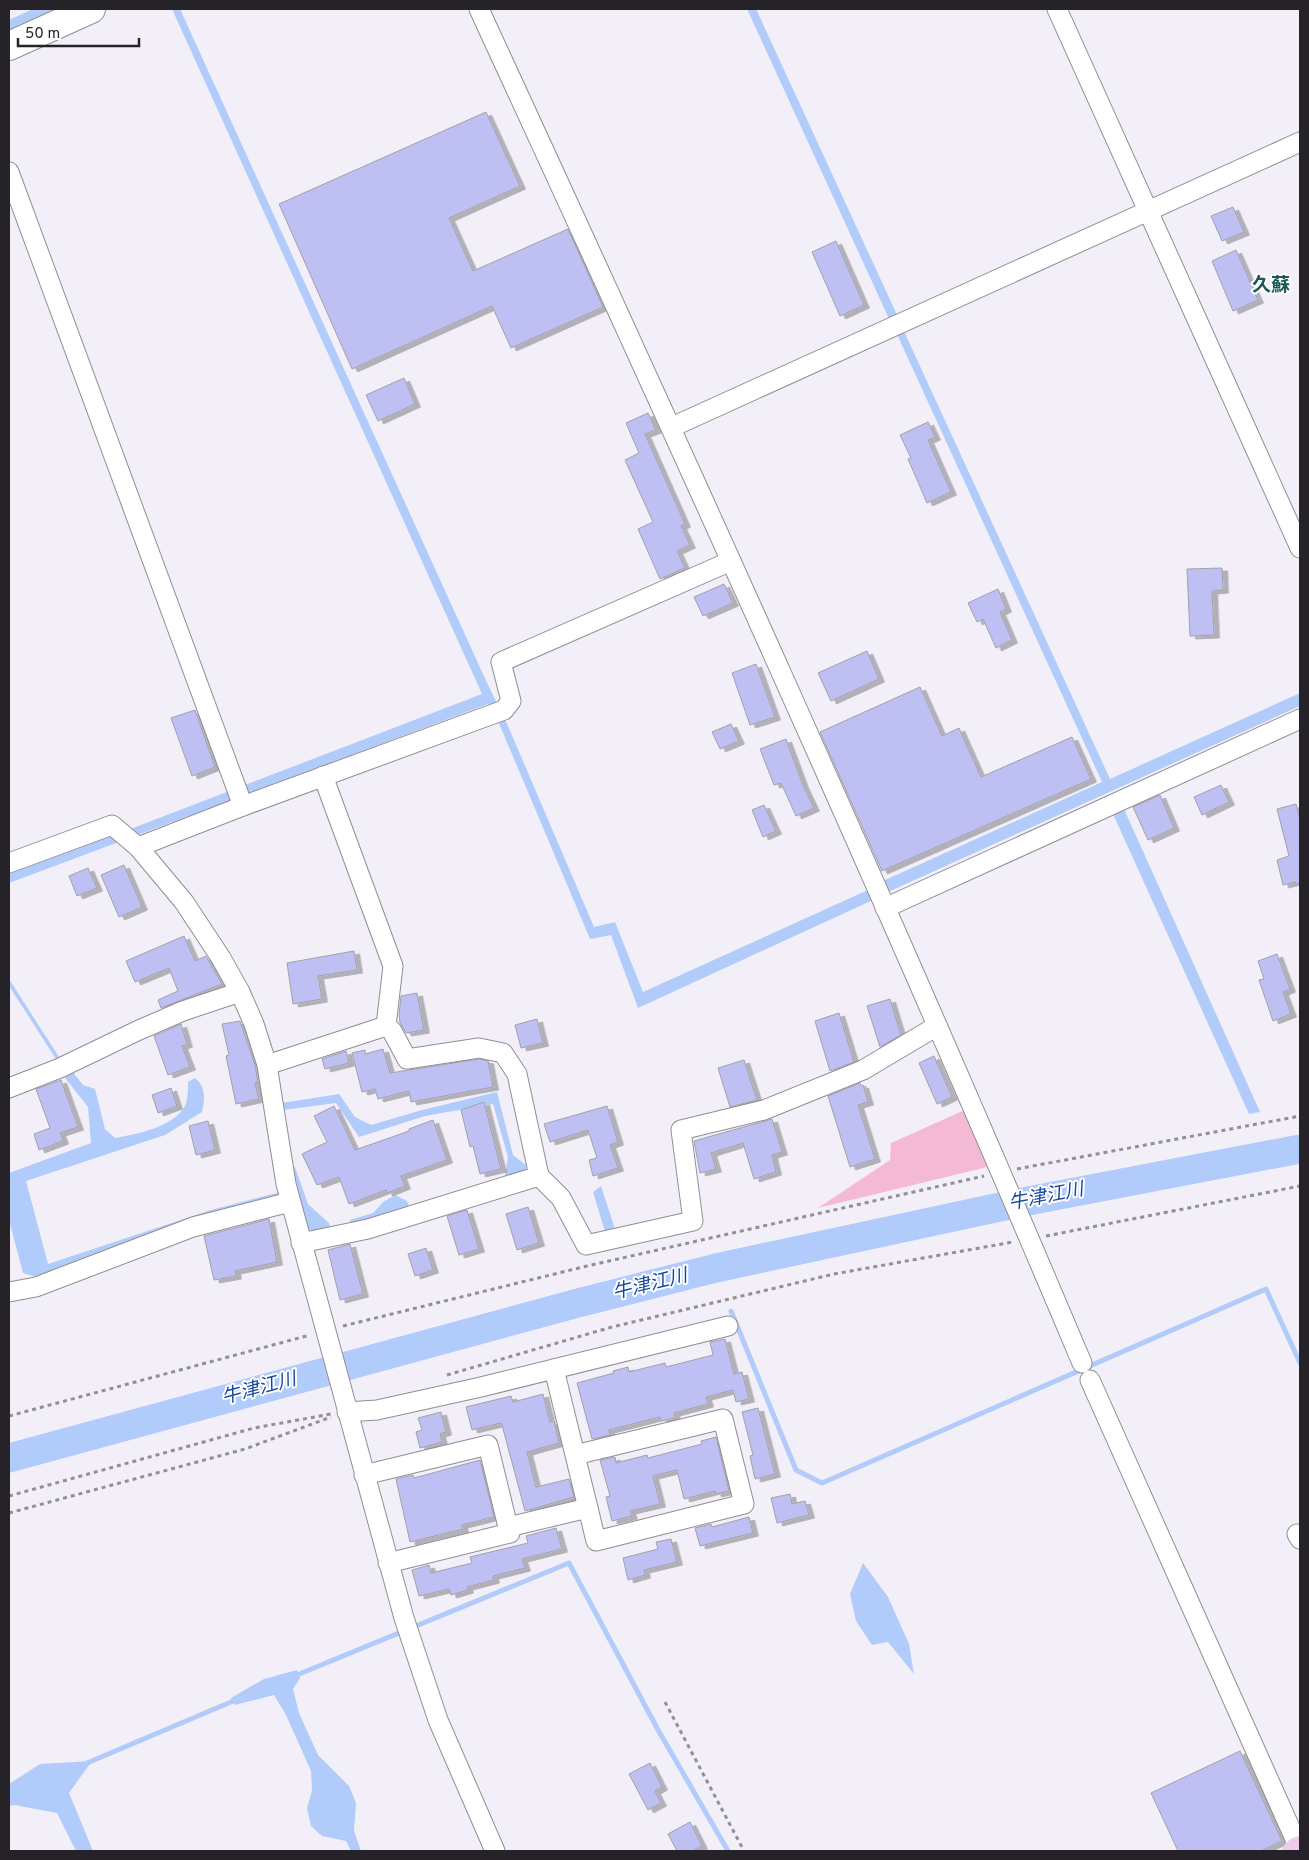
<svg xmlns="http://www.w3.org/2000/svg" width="1309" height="1860" viewBox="0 0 1309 1860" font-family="Overpass,'Noto Sans JP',sans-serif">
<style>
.green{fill:#f4bad3}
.water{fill:#b1ccfa}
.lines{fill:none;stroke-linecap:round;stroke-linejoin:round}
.stream{stroke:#b1ccfa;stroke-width:5}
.river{stroke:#b1ccfa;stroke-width:29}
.building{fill:#bebff2;stroke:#a1a1aa;filter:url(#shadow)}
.street-casing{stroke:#918d95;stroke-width:21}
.secondary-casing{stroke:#918d95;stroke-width:30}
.primary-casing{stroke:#cfcfcf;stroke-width:30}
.path{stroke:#928f96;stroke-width:3;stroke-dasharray:4 4;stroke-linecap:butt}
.street{stroke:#fff;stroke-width:19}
.secondary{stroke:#fff;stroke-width:28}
.primary{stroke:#efcbec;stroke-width:28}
.labels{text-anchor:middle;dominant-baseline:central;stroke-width:4;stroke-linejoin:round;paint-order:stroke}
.neighbourhood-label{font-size:19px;font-weight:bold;fill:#1b5755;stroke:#fefefe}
.water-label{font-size:19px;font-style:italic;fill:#16479d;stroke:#fefefe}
</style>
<defs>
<filter id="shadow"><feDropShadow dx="5.5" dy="3" stdDeviation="0" flood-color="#0004"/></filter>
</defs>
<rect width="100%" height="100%" fill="#f3eff8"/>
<polygon class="green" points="976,1105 1004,1163 818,1208 890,1160 891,1143"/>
<g class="water">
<polygon points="33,9 61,9 9,32 9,20"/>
<polygon points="172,9 180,9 488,685 505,719 594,927 615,922 643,992 868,890 873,900 638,1008 611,935 590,939 498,721 488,704 9,883 9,874 133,828 482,694"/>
<polygon points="747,9 756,9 898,317 890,321"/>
<polygon points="902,327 1110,779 1300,693 1300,706 888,892 883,881 1102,782 895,330"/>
<polygon points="1124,809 1260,1112 1249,1114 1113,814"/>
<path d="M9,979l59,92h4l11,14 12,4 10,40 10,9c23,-4 58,-11 70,-32 3,-6 3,-17 3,-24l7,-4c11,9 10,21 7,34l-37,23 -139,46 22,83 163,-54 81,-21 -2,-22h5l13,37 21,19 1,4 -16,5 -7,-4 -10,-32 -83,20 -178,61 -13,-4 -14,-53v-47l82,-30 -3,-36 -23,-29v-5l-56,-87z"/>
<polygon points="497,1092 513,1155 527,1166 521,1175 504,1181 508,1157 493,1104 425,1116 359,1137 336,1103 283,1110 282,1103 339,1094 355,1117 371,1125 422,1110"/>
<polygon points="601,1186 616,1232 606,1235 593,1192"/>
<polygon points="395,1195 407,1201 410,1210 349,1225 350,1220 373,1213 383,1202"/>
<polygon points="863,1563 888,1597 909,1644 914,1674 888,1642 872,1645 856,1621 850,1594"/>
<polygon points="297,1670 300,1678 293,1689 299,1713 318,1755 349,1786 356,1803 354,1831 361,1851 351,1851 346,1841 322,1836 311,1826 307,1808 312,1791 311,1771 286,1715 274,1695 235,1705 231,1698 264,1679"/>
<polygon points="92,1761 69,1793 93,1851 76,1851 57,1813 14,1805 9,1806 9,1784 40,1764"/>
</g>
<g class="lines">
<g class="stream">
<polyline points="731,1311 796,1470 822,1483 1266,1289 1300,1363"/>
<polyline points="292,1677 569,1563 657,1728 728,1851"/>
<polyline points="87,1763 238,1699"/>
</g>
<polyline class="river" points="9,1458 578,1303 716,1268 1023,1202 1300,1149"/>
</g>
<g class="building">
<polygon points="486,112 520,186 449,218 473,271 568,229 603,307 511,348 492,306 352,369 279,204"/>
<polygon points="1233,207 1244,232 1222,241 1211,216"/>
<polygon points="836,241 864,305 840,316 812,252"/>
<polygon points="1236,250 1258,300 1233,311 1212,261"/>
<polygon points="404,378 415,404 378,421 366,395"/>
<polygon points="648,413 656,430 645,434 685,524 681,526 690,545 677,551 685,568 660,579 638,529 653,522 625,460 639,453 626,423"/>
<polygon points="928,422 935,437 928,440 951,492 927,503 908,459 911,458 900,435"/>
<polygon points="1222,568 1223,590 1212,591 1214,635 1190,636 1187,569"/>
<polygon points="724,584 733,603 703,616 694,597"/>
<polygon points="998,589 1006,609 1000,612 1012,640 996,648 983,619 977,622 968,603"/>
<polygon points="867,651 879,679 831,701 818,673"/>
<polygon points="756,664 775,717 750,725 732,673"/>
<polygon points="920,687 942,736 959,728 981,777 1072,737 1091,779 882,871 820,732"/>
<polygon points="195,710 215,767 192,776 171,718"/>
<polygon points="731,724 739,741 720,749 712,732"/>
<polygon points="786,739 803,785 814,808 796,816 781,783 774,785 760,749"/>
<polygon points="1221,785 1229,802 1202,815 1194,797"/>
<polygon points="1160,795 1174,828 1148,840 1133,807"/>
<polygon points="1296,804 1300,819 1300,883 1296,884 1295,882 1283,885 1277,860 1289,856 1277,809"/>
<polygon points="764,805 776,831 763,837 752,810"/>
<polygon points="124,865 142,907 119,917 101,875"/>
<polygon points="88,868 97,888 77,896 69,876"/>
<polygon points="184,936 195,961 206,956 222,984 161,1008 158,1000 178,991 169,968 135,982 126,961"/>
<polygon points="354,951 357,970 318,976 322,999 293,1004 287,963"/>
<polygon points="1277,954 1290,989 1283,992 1291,1014 1273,1021 1259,980 1264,979 1258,961"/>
<polygon points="417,993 424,1030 406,1033 400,1023 399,1015 401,996"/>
<polygon points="890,999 901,1035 880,1047 867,1006"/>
<polygon points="839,1013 854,1062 830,1071 815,1021"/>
<polygon points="537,1019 543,1043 521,1048 515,1025"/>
<polygon points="240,1021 255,1065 258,1082 255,1083 259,1099 236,1104 226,1056 229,1055 222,1024"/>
<polygon points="181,1024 187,1044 182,1046 190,1067 168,1075 154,1036"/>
<polygon points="383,1049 390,1073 479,1059 488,1061 493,1087 411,1102 409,1091 378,1099 375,1089 362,1092 352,1053 365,1050 365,1054"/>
<polygon points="346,1051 349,1063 325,1069 322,1059"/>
<polygon points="934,1056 952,1097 937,1104 919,1063"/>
<polygon points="744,1060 757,1100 730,1107 718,1068"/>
<polygon points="61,1080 78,1127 60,1133 63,1141 39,1150 34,1134 50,1128 36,1089"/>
<polygon points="860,1083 861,1086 863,1085 868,1102 858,1105 875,1159 850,1167 828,1096"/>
<polygon points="171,1088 177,1106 158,1113 152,1095"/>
<polygon points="484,1102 501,1169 480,1174 473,1146 470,1147 461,1110"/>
<polygon points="334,1106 355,1150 409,1131 409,1129 433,1120 447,1160 401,1176 405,1186 387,1193 386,1190 349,1204 339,1177 317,1185 302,1154 327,1142 314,1116"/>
<polygon points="607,1106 618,1142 610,1145 618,1168 593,1176 589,1160 597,1158 588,1130 550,1142 544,1124"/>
<polygon points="772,1119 782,1152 772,1155 776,1172 754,1179 743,1143 711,1153 716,1169 700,1173 694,1141"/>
<polygon points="208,1121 215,1150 196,1155 189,1126"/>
<polygon points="528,1207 539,1243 517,1250 506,1214"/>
<polygon points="467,1210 479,1249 459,1255 447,1216"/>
<polygon points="269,1219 277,1262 235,1271 236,1276 214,1280 204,1236"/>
<polygon points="350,1244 363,1294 340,1300 328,1250"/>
<polygon points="426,1248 433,1270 415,1276 408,1254"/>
<polygon points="725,1339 734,1374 742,1372 749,1399 736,1402 733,1390 706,1397 708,1404 674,1413 675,1418 661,1421 660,1417 609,1430 610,1435 592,1439 577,1383 614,1373 613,1371 628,1367 629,1372 665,1363 666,1367 713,1355 710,1342"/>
<polygon points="543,1394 550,1422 554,1421 559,1443 527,1452 536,1487 569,1479 574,1497 525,1511 502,1425 501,1423 472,1430 466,1407 511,1396 513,1402"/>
<polygon points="758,1408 775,1474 755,1479 750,1456 753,1455 742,1412"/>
<polygon points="441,1412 446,1432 440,1434 442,1442 420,1448 416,1432 422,1430 418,1418"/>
<polygon points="716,1437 729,1491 716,1494 715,1491 684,1499 677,1470 653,1476 660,1504 630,1511 632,1516 612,1521 606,1497 610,1496 600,1460 615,1457 616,1463 647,1455 648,1458 702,1444 701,1441"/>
<polygon points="480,1460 494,1517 462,1525 463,1529 410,1542 396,1479 413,1475 414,1478"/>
<polygon points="790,1494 792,1504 805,1501 809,1515 777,1523 771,1498"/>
<polygon points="749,1517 753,1533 700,1546 695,1528 711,1524 712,1527"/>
<polygon points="556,1528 562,1549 522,1559 525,1568 493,1576 494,1580 467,1587 468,1590 451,1595 449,1589 419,1596 412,1570 429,1565 431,1573 472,1563 470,1557 528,1543 526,1536"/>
<polygon points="671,1539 677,1562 644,1570 645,1575 628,1580 623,1558 658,1549 656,1542"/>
<polygon points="1240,1751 1282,1841 1261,1851 1178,1851 1151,1793"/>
<polygon points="650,1763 662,1787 655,1791 661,1803 648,1810 629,1774"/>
<polygon points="690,1822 702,1846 692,1851 677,1851 668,1834"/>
</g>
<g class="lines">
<defs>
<g id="street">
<path d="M479,9c207,449 411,899 603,1354"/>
<polyline points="1057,9 1300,548"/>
<polyline points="9,172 243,806"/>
<polyline points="672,427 1300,142"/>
<polyline points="138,847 243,806 504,710 511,701 501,662 731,561"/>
<polyline points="9,863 112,825 138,847 184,902 221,958 240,992 254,1024 267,1065 286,1184 404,1618 438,1720 495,1851"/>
<polyline points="885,908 1300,719"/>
<polyline points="386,1026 392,1031 407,1059 479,1048 503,1053 517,1074 539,1176"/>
<polyline points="267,1065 386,1026 393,966 323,776"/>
<polyline points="9,1088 60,1068 139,1030 183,1011 240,992"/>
<polyline points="301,1243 368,1229 539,1176 561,1198 586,1245 693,1221 681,1130 764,1110 863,1070 937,1026"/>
<polyline points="9,1292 36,1287 193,1227 290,1202"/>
<polyline points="554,1369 596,1541 744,1504 723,1419 575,1455"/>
<polyline points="1090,1380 1300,1850"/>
<polyline points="347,1412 377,1410 481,1387 728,1326"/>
<polyline points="364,1475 488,1445 508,1527"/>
<polyline points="1297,1534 1300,1539"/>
<polyline points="388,1563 510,1533 508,1527 588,1508"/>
</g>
<polyline id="secondary" points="9,46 91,9"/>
<polyline id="primary" points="1298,1851 1300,1850"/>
</defs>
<use href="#street" class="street-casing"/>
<use href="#secondary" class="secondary-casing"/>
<use href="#primary" class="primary-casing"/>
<g class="path">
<polyline points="1017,1169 1300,1116"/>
<polyline points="1046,1236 1300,1186"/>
<polyline points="343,1326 587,1266 984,1176"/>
<polyline points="447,1375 612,1327 834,1274 1013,1242"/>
<polyline points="9,1416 310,1335"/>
<polyline points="9,1496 254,1428 331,1414"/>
<polyline points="9,1513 245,1449 331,1417"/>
<polyline points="665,1702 744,1851"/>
</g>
<use href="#street" class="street"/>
<use href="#secondary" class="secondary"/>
<use href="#primary" class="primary"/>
</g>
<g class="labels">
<g class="neighbourhood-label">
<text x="1271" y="286">久蘇</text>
</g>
<g class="water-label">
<text transform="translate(1046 1197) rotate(-11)">牛津江川</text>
<text transform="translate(650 1285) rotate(-14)">牛津江川</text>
<text transform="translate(259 1389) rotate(-15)">牛津江川</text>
</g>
</g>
<rect width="1309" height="1860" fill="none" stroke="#252327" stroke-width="20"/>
<path d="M18 38v8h121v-8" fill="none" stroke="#252327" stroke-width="2.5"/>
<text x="25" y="38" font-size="15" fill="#252327" stroke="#fefefe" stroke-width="4" paint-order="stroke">50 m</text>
</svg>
